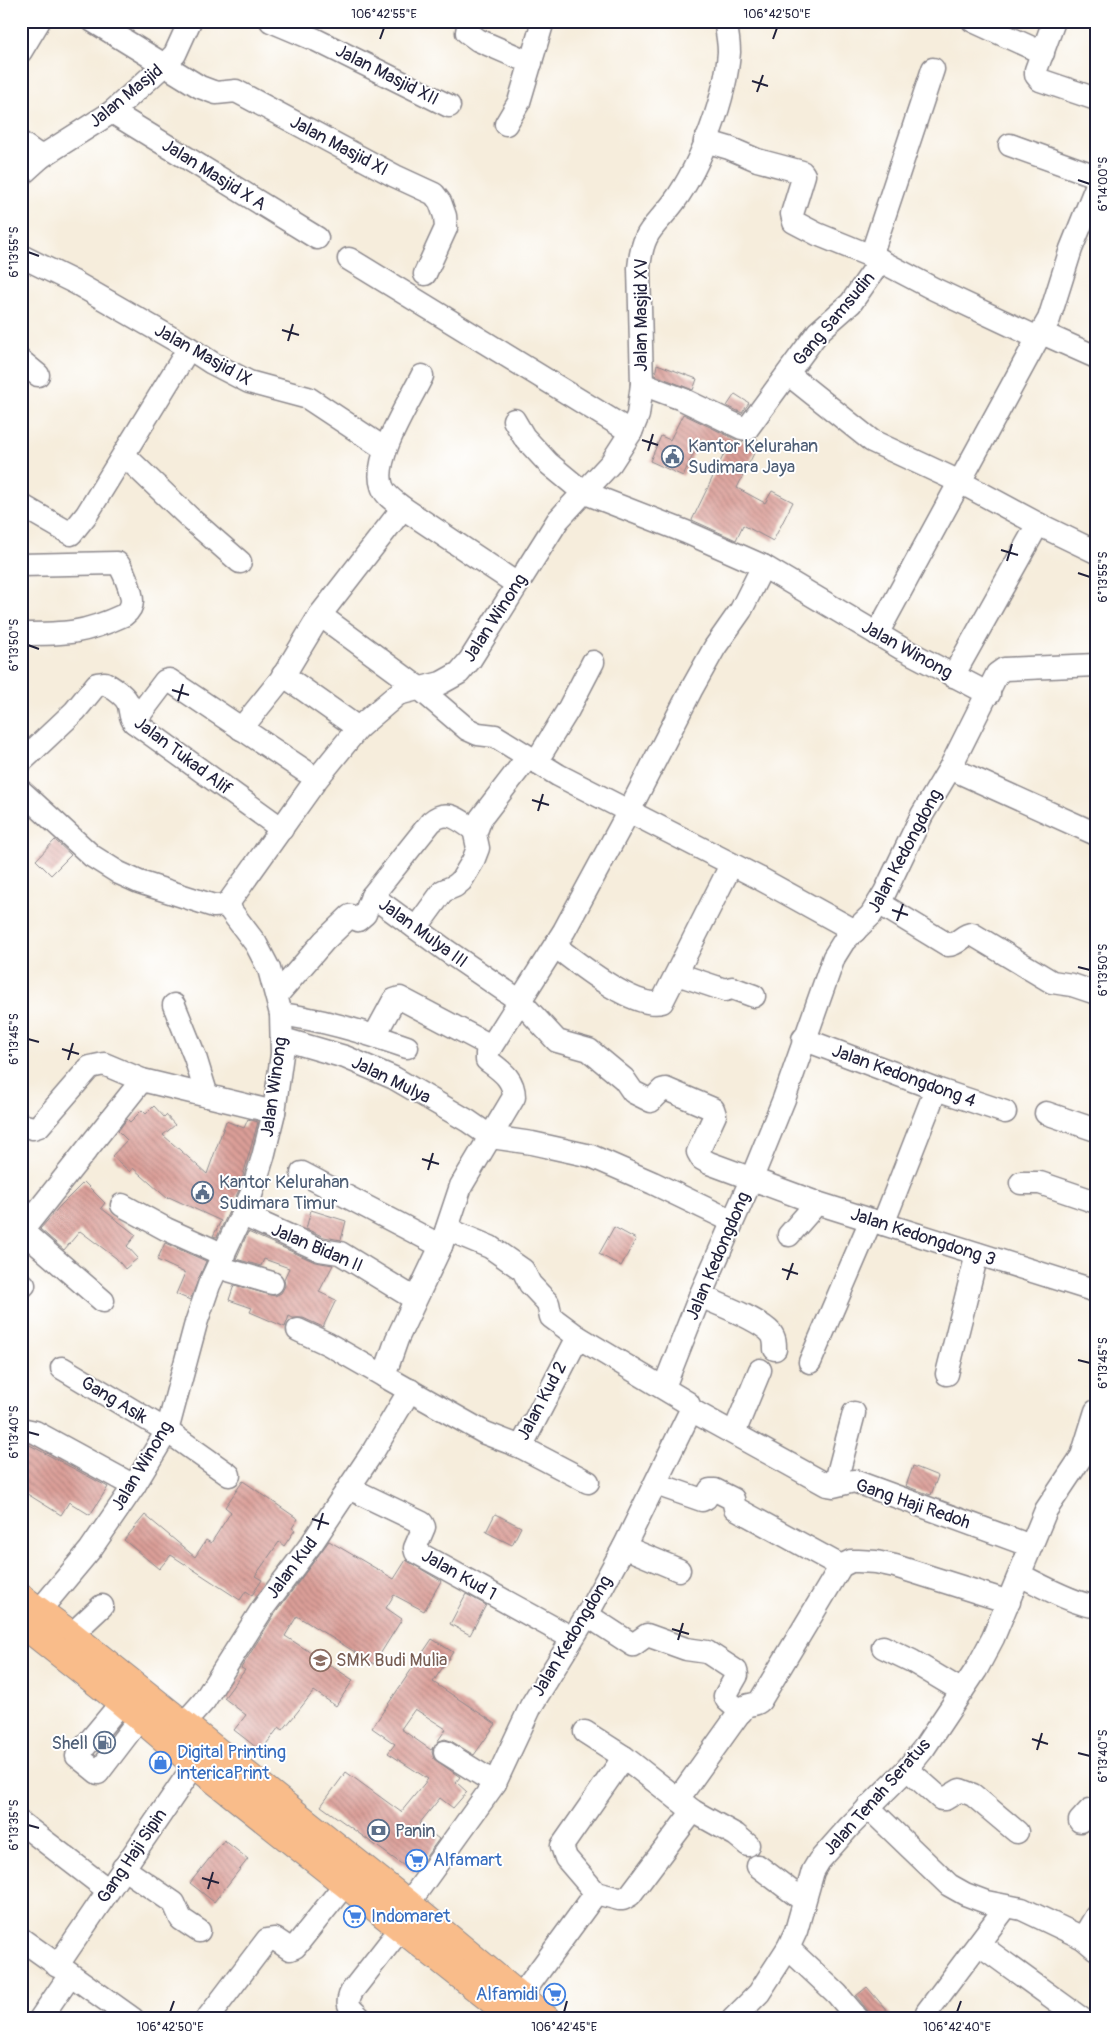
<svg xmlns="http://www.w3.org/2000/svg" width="1117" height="2040" viewBox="0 0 1117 2040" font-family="Pangolin,sans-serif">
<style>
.building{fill:url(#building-back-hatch)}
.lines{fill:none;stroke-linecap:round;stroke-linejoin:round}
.minor-casing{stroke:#8c888c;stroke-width:25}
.major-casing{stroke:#8c888c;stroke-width:30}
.minor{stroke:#fff;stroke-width:22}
.major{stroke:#f9bc8a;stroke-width:28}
.ticks{fill:none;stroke:#22223b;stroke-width:2}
.labels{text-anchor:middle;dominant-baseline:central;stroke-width:4;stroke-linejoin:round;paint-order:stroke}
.street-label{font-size:18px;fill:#22223b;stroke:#fff}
.service-label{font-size:18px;fill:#4e5e75;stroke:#fff;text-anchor:start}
.education-label{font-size:18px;fill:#785e54;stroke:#fff;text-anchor:start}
.shop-label{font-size:18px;fill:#366cbe;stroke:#fff;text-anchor:start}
.neatline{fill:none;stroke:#22223b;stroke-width:2}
.ticks-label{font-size:12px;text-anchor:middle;fill:#22223b}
</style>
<defs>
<pattern id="building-back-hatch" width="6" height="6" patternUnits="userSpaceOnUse" patternTransform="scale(1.25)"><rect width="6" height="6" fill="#db9f98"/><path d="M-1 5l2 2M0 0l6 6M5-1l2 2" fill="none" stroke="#b1817d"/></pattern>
</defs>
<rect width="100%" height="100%" fill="#fff"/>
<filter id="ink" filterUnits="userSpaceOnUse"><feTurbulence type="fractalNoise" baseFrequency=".02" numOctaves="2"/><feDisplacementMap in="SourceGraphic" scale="10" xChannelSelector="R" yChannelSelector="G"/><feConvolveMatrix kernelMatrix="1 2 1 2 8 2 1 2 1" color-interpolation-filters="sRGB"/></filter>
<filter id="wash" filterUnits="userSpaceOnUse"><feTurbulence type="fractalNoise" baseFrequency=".0096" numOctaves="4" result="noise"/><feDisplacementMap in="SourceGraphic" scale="20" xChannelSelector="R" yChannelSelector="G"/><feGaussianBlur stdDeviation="1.12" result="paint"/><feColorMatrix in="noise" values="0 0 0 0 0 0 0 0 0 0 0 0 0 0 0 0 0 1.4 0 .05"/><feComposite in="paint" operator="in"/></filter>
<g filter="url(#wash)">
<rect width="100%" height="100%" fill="#f6eddc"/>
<g id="blocks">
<g class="building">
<polygon points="657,364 697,379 693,390 655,375"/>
<polygon points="735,394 749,403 742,413 727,406"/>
<polygon points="683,414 737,440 745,442 755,439 760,441 737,488 765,503 772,491 793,502 773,541 743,525 736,540 692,520 725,452 700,440 683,476 650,461 661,436 670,440"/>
<polygon points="55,840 71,855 51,875 36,860"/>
<polygon points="154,1106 164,1117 166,1115 175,1125 163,1135 207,1174 226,1121 244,1128 248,1119 258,1122 239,1190 217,1237 213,1236 221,1221 169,1197 168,1199 133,1168 130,1172 112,1156 127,1140 118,1131 127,1119 130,1122 142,1110 146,1114"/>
<polygon points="84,1182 105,1203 101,1208 136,1235 127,1246 138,1258 125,1269 116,1258 80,1231 64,1250 40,1229 60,1206"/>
<polygon points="311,1210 346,1221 341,1240 324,1237 306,1229"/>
<polygon points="614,1227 636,1239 621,1266 599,1254"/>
<polygon points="248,1232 315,1262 333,1265 319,1292 336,1300 323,1327 303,1318 293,1318 289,1316 285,1327 250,1312 252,1308 229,1300 234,1285 275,1296 281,1293 285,1286 284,1279 289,1268 264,1259 261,1266 236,1259"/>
<polygon points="165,1243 206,1261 190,1300 176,1294 185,1273 157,1260"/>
<polygon points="26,1443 108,1487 90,1515 69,1502 61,1515 21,1490 21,1450"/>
<polygon points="913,1466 938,1476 931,1495 906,1486"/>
<polygon points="243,1481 298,1519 292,1528 295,1530 284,1546 279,1542 255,1576 262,1580 252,1595 246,1591 240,1600 171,1555 159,1569 124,1540 145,1515 195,1557 206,1540 211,1543 231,1512 225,1507"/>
<polygon points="495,1514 521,1527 512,1545 486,1532"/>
<polygon points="329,1541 394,1579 406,1560 441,1581 424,1611 394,1595 386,1608 402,1619 374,1664 297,1616 285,1636 353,1680 336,1706 314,1691 283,1730 279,1727 261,1751 234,1730 246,1715 224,1698 245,1670 241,1668 274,1615"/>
<polygon points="466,1594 486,1605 470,1635 450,1624"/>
<polygon points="432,1639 453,1652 433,1682 496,1724 474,1755 451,1741 445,1739 437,1742 446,1729 415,1709 401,1729 431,1750 433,1747 432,1752 434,1759 460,1777 456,1782 467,1792 453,1808 440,1798 419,1824 439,1839 414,1873 321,1806 346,1772 401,1812 428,1779 388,1753 395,1744 372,1728"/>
<polygon points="224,1840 248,1859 214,1902 190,1883"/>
<polygon points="867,1987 894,2019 871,2019 868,2011 856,1996"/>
</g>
</g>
</g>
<g filter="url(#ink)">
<use href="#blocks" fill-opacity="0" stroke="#8c888c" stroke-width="1"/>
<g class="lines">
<defs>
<g id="minor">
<polyline points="93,21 200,87 216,93 236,91 395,176 434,194 440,202 445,216 446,228 425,274"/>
<polyline points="271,21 316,40 449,106"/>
<polyline points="469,21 467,32 478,40 531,63"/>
<polyline points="973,21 1043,53"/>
<polyline points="1054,21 1036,70 1036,75 1040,80 1096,99"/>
<polyline points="21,51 39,21"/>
<polyline points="933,69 871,256 934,289 1038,338"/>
<polyline points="112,112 317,238"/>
<polyline points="506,124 519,102 543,21"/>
<polyline points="705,141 729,148 757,160 802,172 804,175 792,214 794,222 817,234 871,256"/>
<polyline points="21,143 41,157"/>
<polyline points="1010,145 1096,176"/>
<polyline points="21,175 41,157 112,112 164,65 175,54 190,21"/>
<polyline points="21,256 74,282 189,348 212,363 249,382 308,398 385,449"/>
<polyline points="349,259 631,432"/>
<polyline points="1042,333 1096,357"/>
<polyline points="21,361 38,375"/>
<polyline points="788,374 872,441 960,482 1038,524 1096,552"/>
<path d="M422,376c-12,25 -50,83 -40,110 3,10 14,16 21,22l114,76"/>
<polyline points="642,384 682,399 742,428 747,429 818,332 851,303 881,260"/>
<polyline points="514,420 524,437 548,463 583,492 686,532 763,566 901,648 989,694"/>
<polyline points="124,455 193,521 240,562"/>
<polyline points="21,505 71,534 87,514 189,348"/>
<path d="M21,565l96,-2c6,4 15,30 15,38 0,6 -4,11 -8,14 -41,19 -59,19 -103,19"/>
<polyline points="320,615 419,688 467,729 478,734 495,736 558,775 759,878 855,931"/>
<polyline points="877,634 1038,338 1049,319 1071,249 1096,187"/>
<polyline points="283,675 358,728"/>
<polyline points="953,676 1038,524"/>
<polyline points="134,722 165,681 169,680 305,771"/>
<polyline points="241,729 282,678 320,615 403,508"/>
<path d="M21,762l54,-51 22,-27 8,-1c7,5 19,11 23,20 3,7 1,13 6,19l148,107"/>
<polyline points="536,762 568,710 593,662"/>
<polyline points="950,768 1096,834"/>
<polyline points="21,791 92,856 119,873 139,882 214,906 229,905"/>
<polyline points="372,896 447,951 520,1001 557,1041 589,1050 624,1079 633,1092 651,1101 662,1090 666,1089 713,1109 715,1115 698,1152 702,1159 709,1163 817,1203 1096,1291"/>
<path d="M879,903l69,42c11,0 14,-11 24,-11l80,48 20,3 24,8"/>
<polyline points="416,928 443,891 455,886 461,881 473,861 478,848 475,834 481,818 528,757"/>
<path d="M555,946c21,16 79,64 107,56l69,-137"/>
<polyline points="677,974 725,990 732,988 754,996"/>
<path d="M277,995l47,-54 26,-25 8,4 7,-6 7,-18 59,-74c17,-15 29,-1 45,9"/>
<polyline points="174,1005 195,1057 207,1096"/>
<path d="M281,1014c43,6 84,18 126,33"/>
<polyline points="375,1035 394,1000 400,998 491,1046"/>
<polyline points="283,1039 345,1057 394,1078 468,1121 491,1137 532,1143 591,1156 653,1183 732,1221"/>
<polyline points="803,1039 936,1089 1005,1112"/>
<polyline points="1046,1113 1096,1130"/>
<polyline points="21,1125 33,1128 39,1126 90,1067 104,1064 142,1080 274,1112"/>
<polyline points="302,1173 441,1246"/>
<polyline points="1021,1183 1040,1183 1096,1202"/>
<polyline points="122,1205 166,1229 224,1255"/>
<polyline points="243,1215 320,1250 340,1253 415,1299"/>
<polyline points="883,1224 936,1089"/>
<polyline points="21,1230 103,1301"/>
<polyline points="22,1231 142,1080"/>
<polyline points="789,1235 817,1203"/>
<polyline points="218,1267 272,1283"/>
<polyline points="21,1288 24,1285"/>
<path d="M700,1296c18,8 59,23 71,37 4,5 4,10 4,16"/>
<polyline points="298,1330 328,1344 384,1376"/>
<polyline points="810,1362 871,1220"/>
<polyline points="62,1368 167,1431 229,1475"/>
<polyline points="947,1374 977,1254"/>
<polyline points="664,1387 700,1296 751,1180 784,1099 834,957 844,941 871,915 885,892 922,815 950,768 997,674 1004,669 1096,665"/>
<polyline points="691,1410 827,1485 833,1486 854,1481 1031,1546"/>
<polyline points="21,1429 35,1432 134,1486"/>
<polyline points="734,1433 760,1370"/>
<polyline points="521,1447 578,1337"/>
<path d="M588,1482l-67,-35 -36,-14 -101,-57 13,-37 44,-93 20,-60 53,-89c0,-19 -14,-27 -27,-37v-7l77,-122 65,-120 62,-121 24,-43 26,-37 22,-44"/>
<polyline points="656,1484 702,1500 706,1498 710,1490 715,1490 733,1499 735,1508 841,1566"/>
<polyline points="835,1485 854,1413"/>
<polyline points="349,1488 422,1523 424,1527 415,1548 416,1552 572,1638"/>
<polyline points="624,1547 679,1570"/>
<path d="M1020,1575c18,9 57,31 76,31"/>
<polyline points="587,1615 633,1645 647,1635 686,1649 707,1652 736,1671 737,1675 725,1696 727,1700 741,1712"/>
<path d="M29,1623l61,-73 44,-64 33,-55 29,-108 13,-38 42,-90 12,-38 11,-45 8,-58 -1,-40 -12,-45 -13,-25 -25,-33 -2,-9 87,-122 42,-52 40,-34 43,-11 18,-10 11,-13 88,-140 53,-57 20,-31 7,-17 4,-31 -3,-116c4,-39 14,-38 35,-66 27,-37 52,-105 55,-150 0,-11 -2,-21 -4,-31"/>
<polyline points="71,1635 102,1606"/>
<polyline points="883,1647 912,1661 962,1691"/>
<polyline points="122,1702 77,1756 98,1773 140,1718"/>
<polyline points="585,1732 624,1757 693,1811 736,1835 748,1845"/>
<polyline points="172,1737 204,1701 263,1608 312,1543 374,1450 410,1390"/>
<polyline points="445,1752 495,1783"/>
<polyline points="624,1757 562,1846 566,1858 596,1893 619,1899 623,1899 630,1895 693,1811"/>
<polyline points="907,1769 941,1799 945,1799 960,1790 973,1795 1017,1832"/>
<path d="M678,1799l65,-91c5,-5 12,-2 17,-7l81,-135 10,-5h7l18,1 19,4 114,36"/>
<polyline points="868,1807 949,1885 965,1894 986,1902 1022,1909 1083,1938 1096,1949"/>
<polyline points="1080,1821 1090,1810 1096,1811"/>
<polyline points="21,1823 108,1890"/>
<polyline points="758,1866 804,1901"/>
<polyline points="123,1868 174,1903 181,1919 199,1931"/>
<polyline points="408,1904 495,1783 531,1706 587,1615 624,1547 691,1410 688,1403 578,1337 551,1317 548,1303 530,1284 523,1270 490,1247 447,1229"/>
<polyline points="1083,1938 1096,1916"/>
<polyline points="21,1939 133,2019"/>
<polyline points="980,1945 1082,2019"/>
<polyline points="788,1948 837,1994 858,2019"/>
<polyline points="57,1966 195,1764 206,1752"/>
<polyline points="520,1997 596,1893"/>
<polyline points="40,2019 70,1975"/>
<polyline points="207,2019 267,1940 275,1939 290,1949 295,1947 346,1883"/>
<path d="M361,2019c-10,-11 -17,-13 -9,-28l50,-64"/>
<polyline points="733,2019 759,1993 788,1948 796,1931 813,1871 819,1861 849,1827 907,1769 924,1748 976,1670 993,1638 1046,1510 1082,1456 1096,1411"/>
<polyline points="926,2019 927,2012 1006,1907"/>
</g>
<g id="major">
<polyline points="21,1598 71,1635 408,1904 546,2019"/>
<polyline points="21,1622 122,1702 195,1764 516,2019"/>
</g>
</defs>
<use href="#minor" class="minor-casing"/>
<use href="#major" class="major-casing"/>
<use href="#minor" class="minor"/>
<use href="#major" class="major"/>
</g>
</g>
<path class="ticks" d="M380,39l4,-11M773,39l4,-11M752,81l16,5M757,92l6,-17M1078,180l12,4M28,252l11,4M282,330l17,5M288,341l5,-17M642,440l16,5M648,451l5,-17M1001,550l17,5M1007,561l5,-17M1078,573l12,4M28,645l11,4M172,690l17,5M178,701l5,-17M532,800l17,5M538,811l5,-17M892,910l16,5M897,921l6,-17M1078,967l12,3M28,1039l11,3M62,1049l17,5M68,1060l5,-17M422,1159l17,5M428,1170l5,-17M782,1269l16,5M787,1280l6,-17M1078,1360l12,3M28,1432l11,3M312,1519l17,5M318,1530l5,-17M672,1629l17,5M678,1640l5,-17M1032,1739l16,5M1037,1750l5,-17M1078,1753l12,3M28,1825l11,3M202,1878l17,5M208,1889l5,-17M170,2012l4,-11M564,2012l3,-11M957,2012l4,-11"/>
<defs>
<symbol id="civic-ring" viewBox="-11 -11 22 22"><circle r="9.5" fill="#fff" stroke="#5c6f8a" stroke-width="1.5"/><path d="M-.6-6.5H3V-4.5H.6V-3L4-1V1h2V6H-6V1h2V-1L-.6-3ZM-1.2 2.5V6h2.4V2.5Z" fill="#5c6f8a"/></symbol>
<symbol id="school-ring" viewBox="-11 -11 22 22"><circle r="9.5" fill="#fff" stroke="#8d6e63" stroke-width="1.5"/><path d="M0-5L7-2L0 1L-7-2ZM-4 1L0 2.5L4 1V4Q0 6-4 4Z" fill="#8d6e63"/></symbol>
<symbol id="fuel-ring" viewBox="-11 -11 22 22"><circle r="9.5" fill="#fff" stroke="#5c6f8a" stroke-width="1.5"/><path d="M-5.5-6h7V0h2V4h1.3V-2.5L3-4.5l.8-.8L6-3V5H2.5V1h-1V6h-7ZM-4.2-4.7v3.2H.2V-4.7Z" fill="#5c6f8a"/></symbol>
<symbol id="shop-ring" viewBox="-11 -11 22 22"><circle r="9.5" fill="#fff" stroke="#3f7fe0" stroke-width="1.5"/><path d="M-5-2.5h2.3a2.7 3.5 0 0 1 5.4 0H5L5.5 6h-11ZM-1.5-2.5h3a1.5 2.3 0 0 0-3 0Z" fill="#3f7fe0"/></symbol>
<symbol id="bank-ring" viewBox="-11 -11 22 22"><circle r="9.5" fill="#fff" stroke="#5c6f8a" stroke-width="1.5"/><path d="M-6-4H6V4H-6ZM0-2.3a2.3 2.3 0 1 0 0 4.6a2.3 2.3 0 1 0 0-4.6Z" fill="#5c6f8a"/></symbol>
<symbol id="supermarket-ring" viewBox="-11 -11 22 22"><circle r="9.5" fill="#fff" stroke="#3f7fe0" stroke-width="1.5"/><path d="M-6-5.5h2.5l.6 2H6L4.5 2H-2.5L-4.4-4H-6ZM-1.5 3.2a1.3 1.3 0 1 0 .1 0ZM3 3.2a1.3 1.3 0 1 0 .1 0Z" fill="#3f7fe0"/></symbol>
</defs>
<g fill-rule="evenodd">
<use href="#civic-ring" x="660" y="444" width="25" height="25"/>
<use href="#civic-ring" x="190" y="1180" width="25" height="25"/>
<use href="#school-ring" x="308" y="1648" width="25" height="25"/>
<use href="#fuel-ring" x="92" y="1730" width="25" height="25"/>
<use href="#shop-ring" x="148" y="1750" width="25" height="25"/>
<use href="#bank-ring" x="366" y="1818" width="25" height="25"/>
<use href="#supermarket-ring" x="404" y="1848" width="25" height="25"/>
<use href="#supermarket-ring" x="342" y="1904" width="25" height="25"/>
<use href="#supermarket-ring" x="542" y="1982" width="25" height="25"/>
</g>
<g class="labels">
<g class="street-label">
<text transform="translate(387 75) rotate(27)">Jalan Masjid XII</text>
<text transform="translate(126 96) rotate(-39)">Jalan Masjid</text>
<text transform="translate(339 146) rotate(28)">Jalan Masjid XI</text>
<text transform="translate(214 175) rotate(32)">Jalan Masjid X A</text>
<text transform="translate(641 315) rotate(-90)">Jalan Masjid XV</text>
<text transform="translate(834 319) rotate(-50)">Gang Samsudin</text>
<text transform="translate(203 355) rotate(29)">Jalan Masjid IX</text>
<text transform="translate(495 618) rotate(-57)">Jalan Winong</text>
<text transform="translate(907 650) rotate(29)">Jalan Winong</text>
<text transform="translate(183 756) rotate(37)">Jalan Tukad Alif</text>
<text transform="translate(905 851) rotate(-62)">Jalan Kedongdong</text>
<text transform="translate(423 933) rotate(36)">Jalan Mulya III</text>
<text transform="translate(904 1076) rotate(20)">Jalan Kedongdong 4</text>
<text transform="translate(391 1080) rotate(26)">Jalan Mulya</text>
<text transform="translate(274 1087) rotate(-82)">Jalan Winong</text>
<text transform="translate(923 1237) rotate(18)">Jalan Kedongdong 3</text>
<text transform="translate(317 1248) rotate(23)">Jalan Bidan II</text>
<text transform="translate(718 1256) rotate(-67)">Jalan Kedongdong</text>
<text transform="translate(114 1400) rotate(31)">Gang Asik</text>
<text transform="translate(542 1401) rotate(-62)">Jalan Kud 2</text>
<text transform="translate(142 1466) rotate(-59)">Jalan Winong</text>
<text transform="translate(913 1504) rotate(19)">Gang Haji Redoh</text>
<text transform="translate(292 1568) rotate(-53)">Jalan Kud</text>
<text transform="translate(459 1575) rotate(30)">Jalan Kud 1</text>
<text transform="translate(572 1636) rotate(-59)">Jalan Kedongdong</text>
<text transform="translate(877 1797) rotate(-48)">Jalan Tenah Seratus</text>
<text transform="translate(132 1856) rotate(-56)">Gang Haji Sipin</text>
</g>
<g class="service-label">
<text x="688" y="446">Kantor Kelurahan<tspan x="688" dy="21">Sudimara Jaya</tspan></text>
<text x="219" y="1182">Kantor Kelurahan<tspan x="219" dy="21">Sudimara Timur</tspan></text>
<text x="88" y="1743" text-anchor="end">Shell</text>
<text x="395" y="1831">Panin</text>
</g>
<g class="education-label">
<text x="336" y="1660">SMK Budi Mulia</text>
</g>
<g class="shop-label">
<text x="177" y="1752">Digital Printing<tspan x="177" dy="21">intericaPrint</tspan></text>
<text x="433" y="1860">Alfamart</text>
<text x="371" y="1916">Indomaret</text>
<text x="538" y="1994" text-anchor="end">Alfamidi</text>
</g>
</g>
<rect width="1117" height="2040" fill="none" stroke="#fff" stroke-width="55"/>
<rect x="28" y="28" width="1062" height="1984" class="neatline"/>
<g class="ticks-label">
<text x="384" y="18">106°42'55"E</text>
<text x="777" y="18">106°42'50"E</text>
<text transform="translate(1103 184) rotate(-90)" y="4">6°14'00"S</text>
<text transform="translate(14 252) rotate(-90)" y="4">6°13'55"S</text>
<text transform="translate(1103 577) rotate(-90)" y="4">6°13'55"S</text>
<text transform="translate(14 645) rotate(-90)" y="4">6°13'50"S</text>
<text transform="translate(1103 970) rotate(-90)" y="4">6°13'50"S</text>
<text transform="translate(14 1039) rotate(-90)" y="4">6°13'45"S</text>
<text transform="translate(1103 1363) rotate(-90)" y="4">6°13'45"S</text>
<text transform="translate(14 1432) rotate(-90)" y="4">6°13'40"S</text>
<text transform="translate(1103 1756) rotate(-90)" y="4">6°13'40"S</text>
<text transform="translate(14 1825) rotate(-90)" y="4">6°13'35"S</text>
<text x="170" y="2031">106°42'50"E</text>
<text x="564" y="2031">106°42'45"E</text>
<text x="957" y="2031">106°42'40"E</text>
</g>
</svg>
